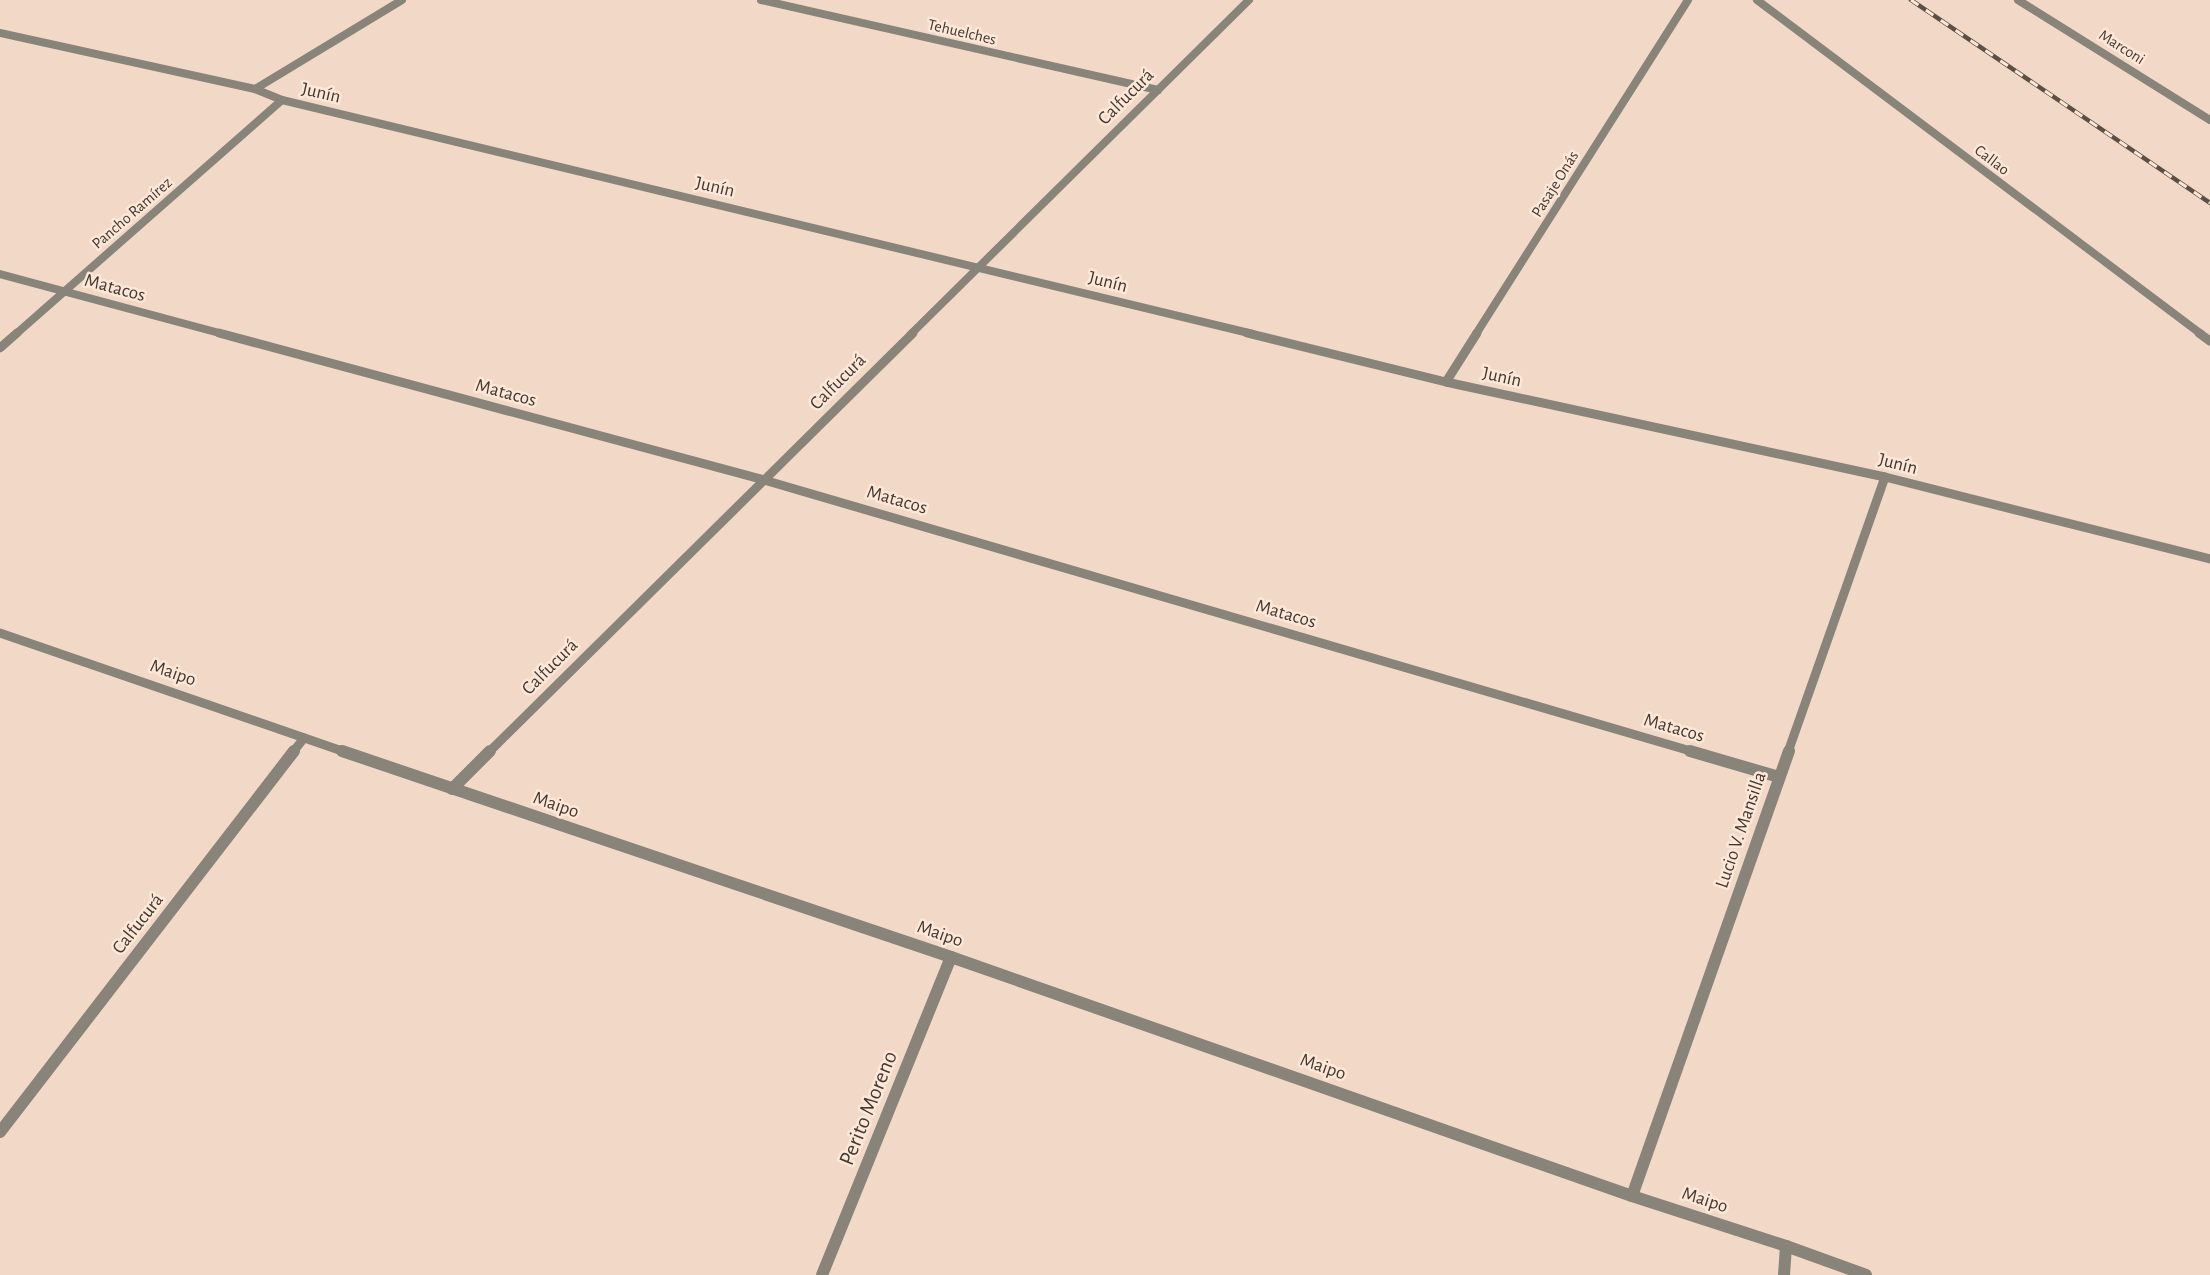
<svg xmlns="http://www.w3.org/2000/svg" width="2210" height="1275" viewBox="0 0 2210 1275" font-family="'Alegreya Sans',sans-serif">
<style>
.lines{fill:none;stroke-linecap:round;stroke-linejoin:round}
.street-far2{stroke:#888479;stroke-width:8}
.street-far1{stroke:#888479;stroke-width:9}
.street{stroke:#888479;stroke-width:12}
.rail-casing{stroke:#5c5046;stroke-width:4.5}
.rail{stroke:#fce7d8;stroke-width:3;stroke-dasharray:9;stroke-linecap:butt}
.labels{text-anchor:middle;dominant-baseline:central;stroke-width:5;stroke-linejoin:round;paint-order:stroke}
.far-street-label{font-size:16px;fill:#433931;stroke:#fce7d8}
.street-label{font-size:19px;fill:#433931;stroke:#fce7d8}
.near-street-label{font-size:22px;fill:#433931;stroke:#fce7d8}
</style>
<rect width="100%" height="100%" fill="#f2d9c7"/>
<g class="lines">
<g class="street-far2">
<polyline points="761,0 1158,90"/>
<polyline points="1757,0 2201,334"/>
<polyline points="2018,0 2210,120"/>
<polyline points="0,33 255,89 282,100 1253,334"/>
<polyline points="255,89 402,0"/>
<polyline points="0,274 223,334"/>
<polyline points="16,334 282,100"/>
<polyline points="911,334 1249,0"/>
<polyline points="1476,334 1688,0"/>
</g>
<g class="street-far1">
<polyline points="219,333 764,480 1694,752"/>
<polyline points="1247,333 1446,382 1885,477 2210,559"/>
<polyline points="2199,333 2210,341"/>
<polyline points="0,348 17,333"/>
<polyline points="1446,382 1477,333"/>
<polyline points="0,633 345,752"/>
<polyline points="293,752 304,738"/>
<polyline points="489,752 913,333"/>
<polyline points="1788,752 1885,477"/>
</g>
<g class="street">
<polyline points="342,751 951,957 1632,1196 1786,1246 1866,1275"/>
<polyline points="1690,751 1779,777"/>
<polyline points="452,789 490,751"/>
<polyline points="0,1132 294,751"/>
<polyline points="1632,1196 1789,751"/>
<polyline points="822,1275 951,957"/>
<polyline points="1784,1275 1786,1246"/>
</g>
<defs>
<polyline id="rail" points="1911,0 2210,203"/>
</defs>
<use href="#rail" class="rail-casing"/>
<use href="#rail" class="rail"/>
</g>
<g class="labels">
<g class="far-street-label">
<text transform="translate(962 32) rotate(13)">Tehuelches</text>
<text transform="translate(2122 47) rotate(32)">Marconi</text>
<text transform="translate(1992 160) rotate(37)">Callao</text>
<text transform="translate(1555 184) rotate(-58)">Pasaje Onás</text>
<text transform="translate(132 213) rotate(-41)">Pancho Ramírez</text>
</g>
<g class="street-label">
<text transform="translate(321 93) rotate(13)">Junín</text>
<text transform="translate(1126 97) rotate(-45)">Calfucurá</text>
<text transform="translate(715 187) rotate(13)">Junín</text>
<text transform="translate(1108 282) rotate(14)">Junín</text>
<text transform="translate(115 288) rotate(15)">Matacos</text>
<text transform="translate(1502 377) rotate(12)">Junín</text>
<text transform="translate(838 382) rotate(-45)">Calfucurá</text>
<text transform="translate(506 393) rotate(15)">Matacos</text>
<text transform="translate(1898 464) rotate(14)">Junín</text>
<text transform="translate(897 500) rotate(16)">Matacos</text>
<text transform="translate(1286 614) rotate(16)">Matacos</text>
<text transform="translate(550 667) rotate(-45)">Calfucurá</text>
<text transform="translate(173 673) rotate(19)">Maipo</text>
<text transform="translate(1674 728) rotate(16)">Matacos</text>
<text transform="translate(556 805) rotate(19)">Maipo</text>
<text transform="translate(1741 830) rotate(-71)">Lucio V. Mansilla</text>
<text transform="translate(138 924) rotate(-52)">Calfucurá</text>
<text transform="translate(940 934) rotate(19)">Maipo</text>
<text transform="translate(1323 1067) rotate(19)">Maipo</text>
<text transform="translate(1705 1200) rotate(18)">Maipo</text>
</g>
<g class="near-street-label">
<text transform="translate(868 1108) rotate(-68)">Perito Moreno</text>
</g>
</g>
</svg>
